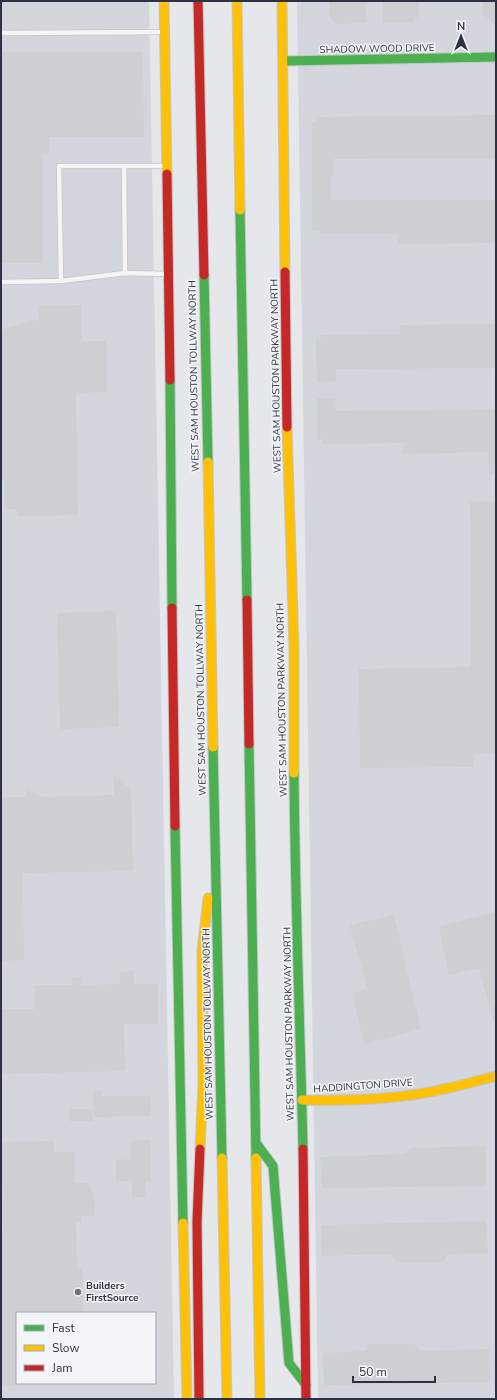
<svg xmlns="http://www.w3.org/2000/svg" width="497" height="1400" viewBox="0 0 497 1400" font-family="'Nunito Sans',sans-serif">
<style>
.built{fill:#d4d6dd;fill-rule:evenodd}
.building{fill:#cecfd2}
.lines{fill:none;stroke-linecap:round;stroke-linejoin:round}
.lane-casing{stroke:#c3c5c8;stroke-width:6}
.fast-casing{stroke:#c3c5c8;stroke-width:11}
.slow-casing{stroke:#c3c5c8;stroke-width:11}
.jam-casing{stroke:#c3c5c8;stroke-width:11}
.lane{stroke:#f5f5f6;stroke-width:4.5}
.fast{stroke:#4caf50;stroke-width:9}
.slow{stroke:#ffc107;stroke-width:9}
.jam{stroke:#c62828;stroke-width:9}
.poi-dot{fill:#6d717d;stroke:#f4f5f8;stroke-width:1.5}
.labels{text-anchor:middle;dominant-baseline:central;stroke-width:3;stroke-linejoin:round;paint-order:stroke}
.street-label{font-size:10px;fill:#2d3242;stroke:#f4f5f8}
.poi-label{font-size:10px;font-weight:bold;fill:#2d3242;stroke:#f4f5f8;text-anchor:start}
</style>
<rect width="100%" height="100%" fill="#e5e7ea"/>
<g class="built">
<path d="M1,1h148l25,1398h-173zM17,1313h138v70h-138z"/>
<polygon points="297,1 496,1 496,1399 318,1399"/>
</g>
<g class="building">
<polygon points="329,1 366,1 366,23 336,24 330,17"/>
<polygon points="383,1 419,1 419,15 413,22 383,23"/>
<polygon points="483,1 496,1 496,25 483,14"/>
<polygon points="1,52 143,52 144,137 49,137 49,154 42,154 43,263 1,263"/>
<polygon points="496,115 496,158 333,159 334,175 331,175 331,200 496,200 496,243 398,244 398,234 319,234 318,230 312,231 312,122 317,121 316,117"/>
<polygon points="81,305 82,341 106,341 107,392 76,393 78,515 18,516 16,509 5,509 5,480 1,480 1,330 39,319 38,306"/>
<polygon points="496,324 496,368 336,369 336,381 317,382 316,339 321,340 320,335 400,334 400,325"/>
<polygon points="317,398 335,398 336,411 496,410 496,474 489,475 488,452 402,454 404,443 322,444 322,439 317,440"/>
<polygon points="496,501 496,753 474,754 474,767 360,768 359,669 471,667 470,502"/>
<polygon points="116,611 119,727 60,729 57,613"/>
<polygon points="114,775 131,790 133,871 23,873 24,960 1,961 1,797 26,797 26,790 43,797 114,795"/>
<polygon points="496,912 496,1020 493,1021 479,968 449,975 439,926"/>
<polygon points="394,915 421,1029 364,1044 352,993 367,989 350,925"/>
<polygon points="134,971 134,984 158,984 158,1024 124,1024 125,1071 1,1074 1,1009 35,1009 35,985 72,985 72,978 82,977 82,985 120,984 120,972"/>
<polygon points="93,1091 102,1091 102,1096 150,1096 151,1116 94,1117"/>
<rect x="69" y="1109" width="24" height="12"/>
<polygon points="151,1140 151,1181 145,1181 145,1197 132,1197 132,1181 116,1181 116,1160 131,1159 131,1141"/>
<polygon points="54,1141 54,1152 74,1152 75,1183 88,1183 94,1196 95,1216 81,1216 81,1222 76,1222 77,1269 82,1269 83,1313 17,1313 17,1386 1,1386 1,1231 3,1231 1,1142"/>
<polygon points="486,1146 486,1186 322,1188 320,1157 405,1154 411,1148"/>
<polygon points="486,1221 488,1253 448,1254 443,1262 397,1262 390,1254 322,1256 321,1225"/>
<polygon points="369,1344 414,1344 420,1351 489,1349 490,1382 324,1385 323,1353 365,1351"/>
</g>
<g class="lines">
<defs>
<g id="lane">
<polyline points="1,33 163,32"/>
<polyline points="124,166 125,273"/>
<polyline points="61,281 59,166 165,166"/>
<polyline points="1,282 61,281 125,273 168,274"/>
</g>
<g id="fast">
<polyline points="283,61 496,57"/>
<polyline points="240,210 247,600"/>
<polyline points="204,275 208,462"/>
<polyline points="170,380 172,608"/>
<polyline points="249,744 256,1158"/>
<polyline points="213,747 222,1158"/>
<path d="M294,773c1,126 6,251 9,376"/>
<polyline points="175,826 183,1223"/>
<polyline points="256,1143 273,1166 289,1363 306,1385"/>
</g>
<g id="slow">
<polyline points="164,1 167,174"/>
<polyline points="237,1 240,210"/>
<polyline points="282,1 285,272"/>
<polyline points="287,427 294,647 294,773"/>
<polyline points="208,462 213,747"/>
<path d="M302,1100c41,1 82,0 122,-7 25,-4 48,-11 72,-17"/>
<polyline points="200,1149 203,1084 202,952 208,898"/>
<polyline points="222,1158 227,1399"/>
<polyline points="256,1158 260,1399"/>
<polyline points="183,1223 187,1399"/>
</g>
<g id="jam">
<polyline points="198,1 204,275"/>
<polyline points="167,174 170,380"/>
<polyline points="285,272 287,427"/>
<polyline points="247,600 249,744"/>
<polyline points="172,608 175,826"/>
<polyline points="303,1149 306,1399"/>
<polyline points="199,1399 197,1222 200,1149"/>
</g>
</defs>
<use href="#lane" class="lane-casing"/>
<use href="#fast" class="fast-casing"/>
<use href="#slow" class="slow-casing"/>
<use href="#jam" class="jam-casing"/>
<use href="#lane" class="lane"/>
<use href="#fast" class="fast"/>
<use href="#slow" class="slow"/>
<use href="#jam" class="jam"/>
</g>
<circle class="poi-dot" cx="78" cy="1292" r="4"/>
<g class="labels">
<g class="street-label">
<text transform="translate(377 49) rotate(-1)">SHADOW WOOD DRIVE</text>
<text transform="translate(194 376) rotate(-91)">WEST SAM HOUSTON TOLLWAY NORTH</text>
<text transform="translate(276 376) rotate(-91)">WEST SAM HOUSTON PARKWAY NORTH</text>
<text transform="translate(201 700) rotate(-91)">WEST SAM HOUSTON TOLLWAY NORTH</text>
<text transform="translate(282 700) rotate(-91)">WEST SAM HOUSTON PARKWAY NORTH</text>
<text transform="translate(208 1024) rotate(-91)">WEST SAM HOUSTON TOLLWAY NORTH</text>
<text transform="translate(289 1024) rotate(-91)">WEST SAM HOUSTON PARKWAY NORTH</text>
<text transform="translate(363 1086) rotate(-4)">HADDINGTON DRIVE</text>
</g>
<g class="poi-label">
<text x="86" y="1286">Builders<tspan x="86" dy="12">FirstSource</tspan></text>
</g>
</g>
<rect width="497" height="1400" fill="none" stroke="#2d3242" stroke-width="4"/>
<rect x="16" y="1312" width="140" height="72" fill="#f4f5f8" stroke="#a4a7af"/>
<rect x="24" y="1325" width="20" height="6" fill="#4caf50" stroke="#a4a7af"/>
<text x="52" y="1332" font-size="12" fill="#2d3242">Fast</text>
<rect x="24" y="1345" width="20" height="6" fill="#ffc107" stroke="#a4a7af"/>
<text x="52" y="1352" font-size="12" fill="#2d3242">Slow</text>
<rect x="24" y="1365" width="20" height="6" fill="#c62828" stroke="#a4a7af"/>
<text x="52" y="1372" font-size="12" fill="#2d3242">Jam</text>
<g transform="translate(461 36)" stroke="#f4f5f8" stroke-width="3" paint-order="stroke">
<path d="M0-3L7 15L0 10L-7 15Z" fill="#2d3242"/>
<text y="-6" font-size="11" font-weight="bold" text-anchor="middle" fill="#2d3242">N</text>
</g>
<path d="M353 1376v6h82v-6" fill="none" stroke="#2d3242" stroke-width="2"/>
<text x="359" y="1376" font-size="12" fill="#2d3242" stroke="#f4f5f8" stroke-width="3" paint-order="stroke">50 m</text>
</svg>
